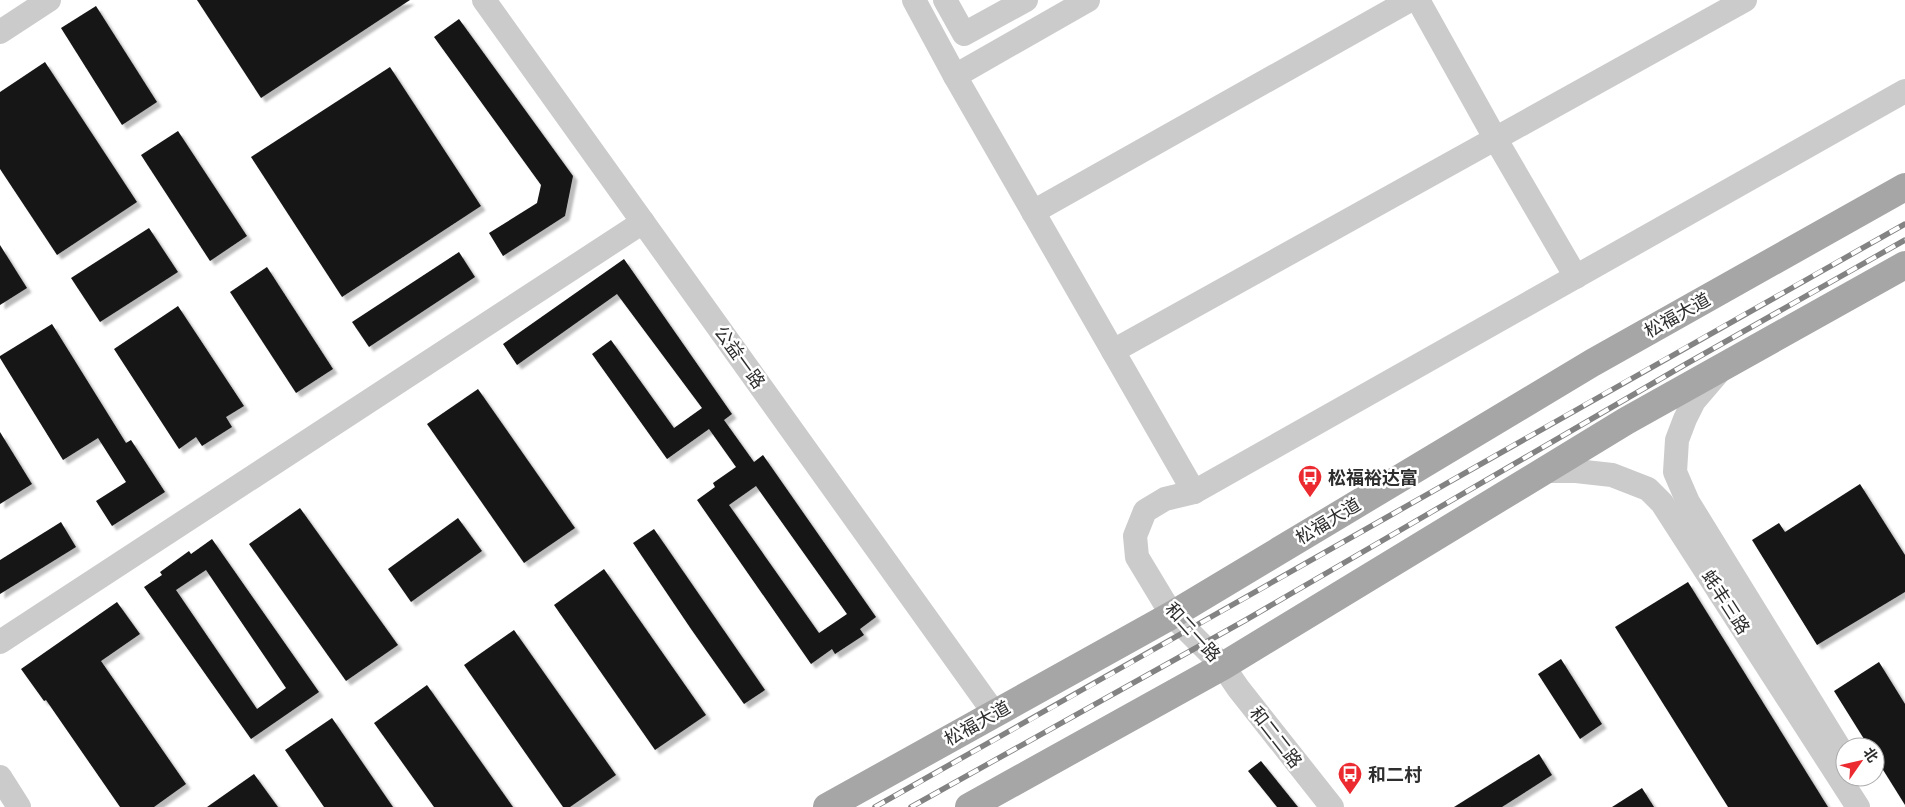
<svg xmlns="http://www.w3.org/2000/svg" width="1905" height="807" viewBox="0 0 1905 807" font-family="Inter,'Noto Sans SC',sans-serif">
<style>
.building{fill:#151515;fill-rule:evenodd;filter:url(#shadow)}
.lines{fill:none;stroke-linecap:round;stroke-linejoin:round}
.minor{stroke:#cbcbcb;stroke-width:24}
.major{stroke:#a6a6a6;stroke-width:28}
.rail-casing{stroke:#838383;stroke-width:5.5}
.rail{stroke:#fff;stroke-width:4;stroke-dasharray:11;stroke-linecap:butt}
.labels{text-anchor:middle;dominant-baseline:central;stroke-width:5;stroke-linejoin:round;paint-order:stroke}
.street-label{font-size:18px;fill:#2e2e2e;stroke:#fff}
.poi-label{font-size:18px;font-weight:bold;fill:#2e2e2e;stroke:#fff;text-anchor:start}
</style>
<defs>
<filter id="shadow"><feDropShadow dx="4.5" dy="4.5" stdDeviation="1" flood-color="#0004"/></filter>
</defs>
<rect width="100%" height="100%" fill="#fff"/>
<g class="building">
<polygon points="197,0 410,0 261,98"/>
<polygon points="96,6 157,102 122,125 61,28"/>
<polygon points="459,19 573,176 565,216 503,256 489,233 537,203 541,185 434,37"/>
<polygon points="45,62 137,202 57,255 0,169 0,92"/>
<polygon points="390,67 481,206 342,297 251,157"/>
<polygon points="178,131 247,236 210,261 141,155"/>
<polygon points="149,228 178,272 100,322 71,278"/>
<polygon points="0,245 27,288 0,305"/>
<polygon points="459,252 475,277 369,347 352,322"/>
<path d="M624,259l108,155 -8,6 30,42 9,-7 113,162 -16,12 4,6 -29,19 -3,-5 -21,15 -114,-164 18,-13 -2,-4 23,-16 -27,-38 -42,30 -75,-105 19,-14 63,88 28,-20 -85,-114 -100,71 -14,-21zM756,486l91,128 -28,19 -90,-128z"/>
<polygon points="267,267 333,369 296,393 230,292"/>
<polygon points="178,306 244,406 226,417 232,427 202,446 196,437 179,449 114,349"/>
<polygon points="52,324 126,443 131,440 165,492 112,526 96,501 126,482 98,438 63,460 0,358 0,356"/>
<polygon points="478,389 575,528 524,563 427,424"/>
<polygon points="0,432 32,484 0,504"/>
<polygon points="1860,484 1905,555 1905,592 1817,645 1752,540 1779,523 1785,532"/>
<polygon points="300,508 398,645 346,681 249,544"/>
<polygon points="458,518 482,551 411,602 388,569"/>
<polygon points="61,522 76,547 0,594 0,560"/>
<polygon points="654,529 765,690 744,704 691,629 633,543"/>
<path d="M212,539l107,153 -68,47 -107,-152 18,-12 -2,-3 29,-21 2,3zM206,570l80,118 -29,21 -81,-119z"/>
<polygon points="604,569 706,715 655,750 554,605"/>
<polygon points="1688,582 1828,807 1728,807 1615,627"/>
<polygon points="117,602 140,634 101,661 186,784 154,807 120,807 46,700 44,701 21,669"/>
<polygon points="514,630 616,775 570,807 563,807 464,665"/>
<polygon points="1561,659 1602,724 1580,739 1538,674"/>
<polygon points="1879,662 1905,704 1905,805 1875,757 1875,747 1869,747 1834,691"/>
<polygon points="427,685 513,807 434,807 374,723"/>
<polygon points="332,718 393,807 324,807 285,750"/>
<polygon points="1539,754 1552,775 1502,807 1454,807"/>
<polygon points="1261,761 1298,807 1277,807 1248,771"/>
<polygon points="254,774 278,807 207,807"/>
<polygon points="1642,788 1654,807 1612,807"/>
</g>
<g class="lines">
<g class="minor">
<polyline points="484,0 995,714"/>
<polyline points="914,0 955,76 1194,492"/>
<polyline points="945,0 964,34 1026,0"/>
<polyline points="1418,0 1495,138 1576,277"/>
<polyline points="0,32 49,0"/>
<polyline points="955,76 1088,0"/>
<polyline points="1033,212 1410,0"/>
<polyline points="1113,351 1745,0"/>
<polyline points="1718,373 1694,401 1685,419 1677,440 1675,472 1688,502 1845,757"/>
<polyline points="1544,471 1576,471 1612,475 1648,489 1662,503 1858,807"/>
<polyline points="0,642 643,222"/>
<polyline points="0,777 19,807"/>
<polyline points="1332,807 1238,688 1223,666 1172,615 1137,557 1135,536 1145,511 1165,499 1194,492 1905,91"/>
</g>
<g class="major">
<polyline points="827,807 1172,615 1592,363 1905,187"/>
<polyline points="969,807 1223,666 1626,421 1905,265"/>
</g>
<defs>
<g id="rail">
<path d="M875,807c344,-193 686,-390 1030,-583"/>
<polyline points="911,807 1244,621 1686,364 1905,240"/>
</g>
</defs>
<use href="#rail" class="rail-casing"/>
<use href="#rail" class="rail"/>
</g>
<defs>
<symbol id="bus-pin" viewBox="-11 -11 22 30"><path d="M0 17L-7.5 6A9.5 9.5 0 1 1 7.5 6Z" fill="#eb2b30" stroke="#fff"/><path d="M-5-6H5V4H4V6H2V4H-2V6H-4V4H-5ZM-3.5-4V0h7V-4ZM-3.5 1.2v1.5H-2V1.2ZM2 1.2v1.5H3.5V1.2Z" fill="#fff"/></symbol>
</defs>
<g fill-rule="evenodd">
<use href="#bus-pin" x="1296" y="463" width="28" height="38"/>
<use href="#bus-pin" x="1336" y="760" width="28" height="38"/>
</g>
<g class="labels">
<g class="street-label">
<text transform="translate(1677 315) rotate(-29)">松福大道</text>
<text transform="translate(740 357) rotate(54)">公益一路</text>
<text transform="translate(1328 521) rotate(-31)">松福大道</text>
<text transform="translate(1726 602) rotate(57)">蚝丰三路</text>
<text transform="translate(1193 632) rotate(48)">和二一路</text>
<text transform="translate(977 723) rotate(-29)">松福大道</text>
<text transform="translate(1276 737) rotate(52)">和二二路</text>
</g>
<g class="poi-label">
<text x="1328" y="477">松福裕达富</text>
<text x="1368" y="774">和二村</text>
</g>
</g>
<g transform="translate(1860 762) rotate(56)"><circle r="24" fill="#ffffff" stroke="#ababab"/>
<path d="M0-4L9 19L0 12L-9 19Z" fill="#eb2b30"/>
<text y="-8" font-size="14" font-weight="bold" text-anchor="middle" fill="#2e2e2e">北</text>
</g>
</svg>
